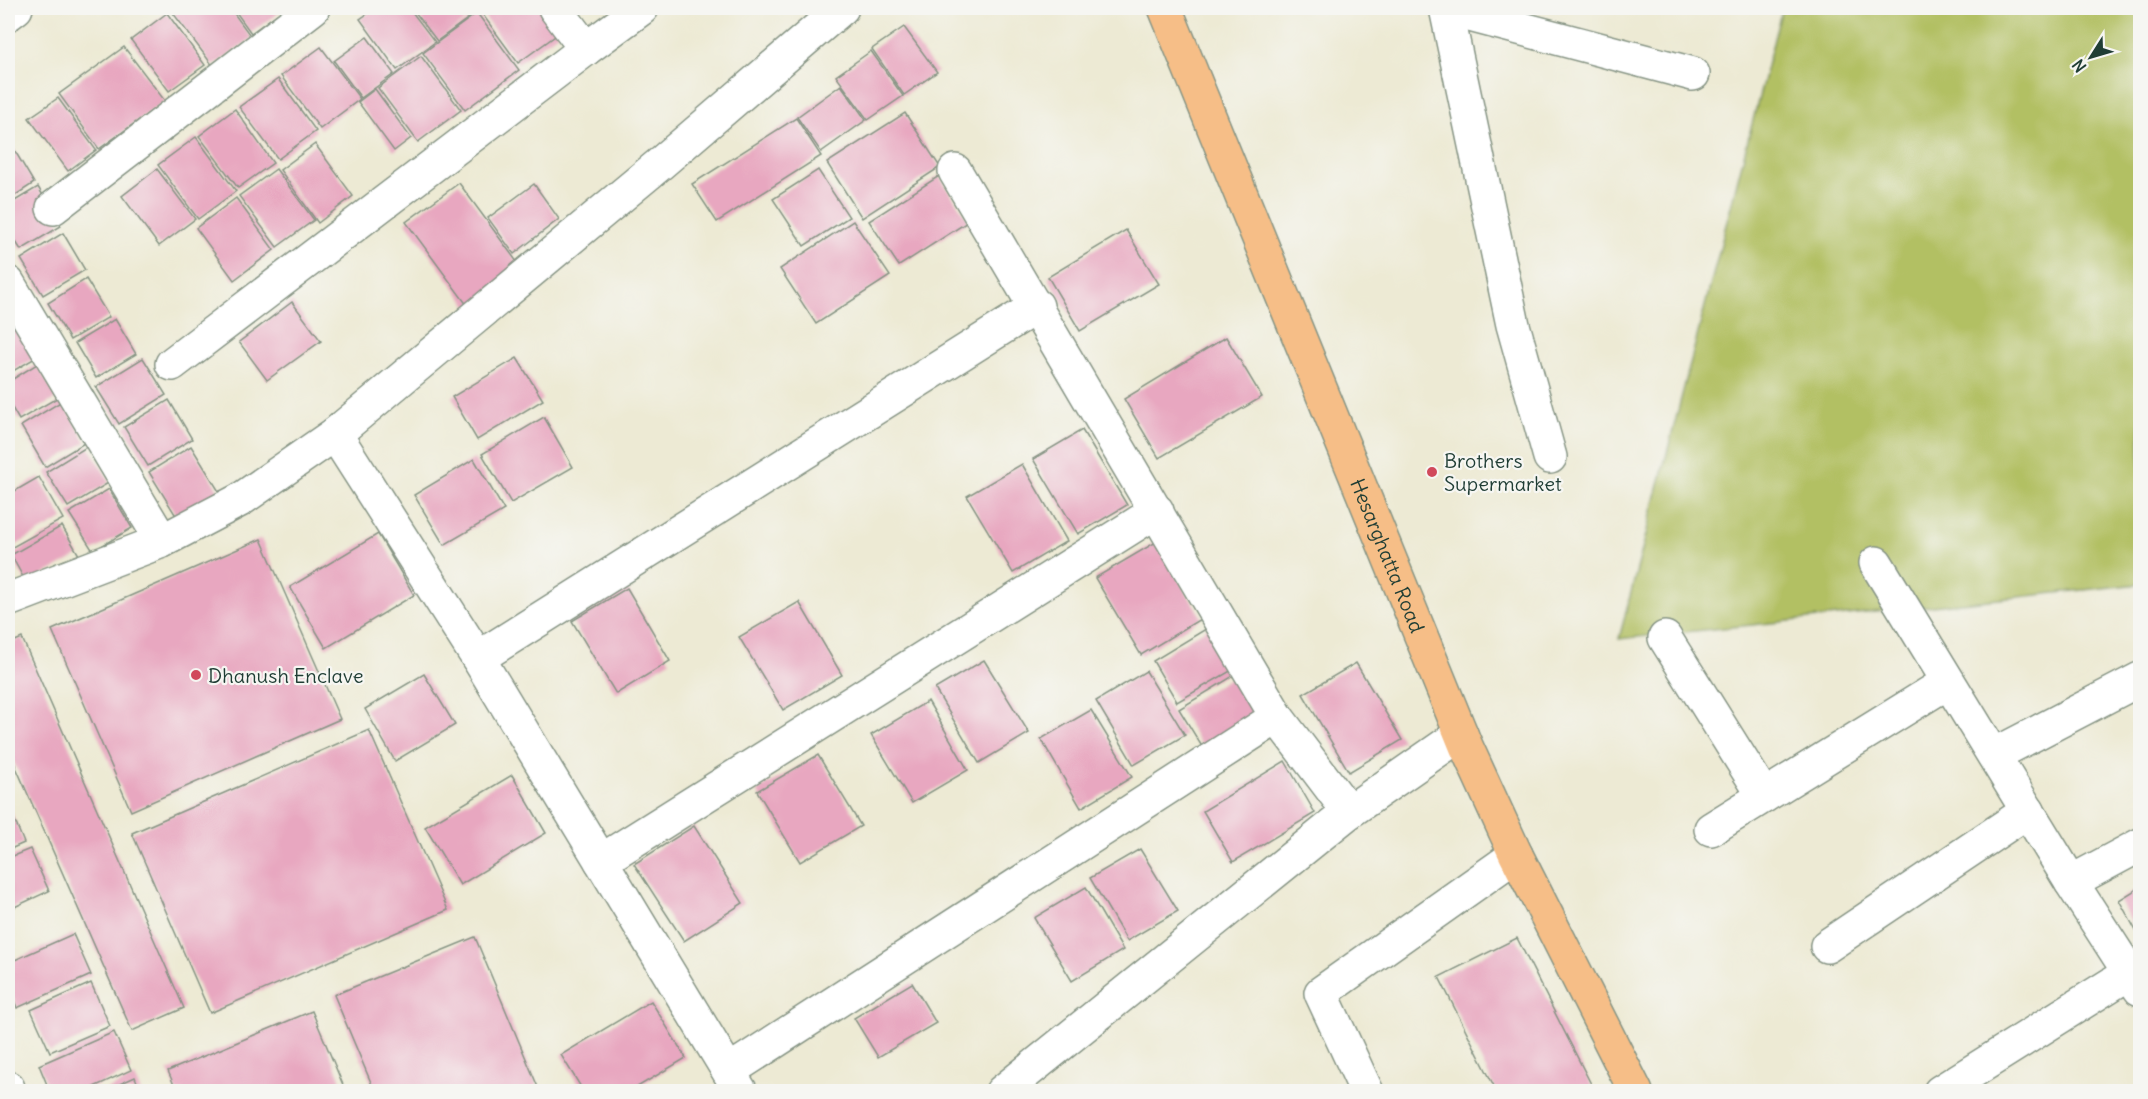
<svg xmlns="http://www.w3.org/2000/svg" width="2148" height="1099" viewBox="0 0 2148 1099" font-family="Delius,sans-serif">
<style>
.green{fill:#b2c063;stroke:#687e4c;stroke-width:1.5}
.building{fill:#e8a7c0}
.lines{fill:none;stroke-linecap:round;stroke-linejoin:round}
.minor-casing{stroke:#869484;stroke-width:36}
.major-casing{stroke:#869484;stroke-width:36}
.minor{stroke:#fff;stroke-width:33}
.major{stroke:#f6be87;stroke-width:33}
.poi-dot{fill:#d1495b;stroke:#f6f6f2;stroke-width:2}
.labels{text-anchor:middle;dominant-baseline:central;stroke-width:4.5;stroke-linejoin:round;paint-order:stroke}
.poi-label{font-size:20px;fill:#1f3d34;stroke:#f6f6f2;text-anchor:start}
.street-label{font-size:20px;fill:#1f3d34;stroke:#f6f6f2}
</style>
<rect width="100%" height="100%" fill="#f6f6f2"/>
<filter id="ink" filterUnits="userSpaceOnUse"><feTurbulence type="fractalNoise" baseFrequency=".0167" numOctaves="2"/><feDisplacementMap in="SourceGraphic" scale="12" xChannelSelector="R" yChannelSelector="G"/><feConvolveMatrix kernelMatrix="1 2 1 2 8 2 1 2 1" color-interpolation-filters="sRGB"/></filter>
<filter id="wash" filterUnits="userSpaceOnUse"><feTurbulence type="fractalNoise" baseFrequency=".008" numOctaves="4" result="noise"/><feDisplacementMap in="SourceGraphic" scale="24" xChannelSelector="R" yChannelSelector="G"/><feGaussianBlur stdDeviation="1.35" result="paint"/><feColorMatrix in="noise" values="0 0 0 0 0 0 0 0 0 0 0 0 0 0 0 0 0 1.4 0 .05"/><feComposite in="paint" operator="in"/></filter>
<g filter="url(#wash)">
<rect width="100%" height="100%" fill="#edead4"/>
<polygon class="green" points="1782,8 2140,8 2140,584 1619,639"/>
<g id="blocks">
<g class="building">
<polygon points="180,8 230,8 252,38 213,66 173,13"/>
<polygon points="233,8 282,8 284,9 251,33"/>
<polygon points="376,8 409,8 435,42 397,70 360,19"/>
<polygon points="412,8 476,8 478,11 437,41"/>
<polygon points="485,8 545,8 562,31 518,63 480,11"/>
<polygon points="167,13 205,65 169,91 131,40"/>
<polygon points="477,13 519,70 465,110 423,53"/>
<polygon points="904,27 937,72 904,95 872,49"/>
<polygon points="367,37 394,74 361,98 334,61"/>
<polygon points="124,47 165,101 99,149 59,94"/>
<polygon points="321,47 360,99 320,129 281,76"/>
<polygon points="871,51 903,96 868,120 836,76"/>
<polygon points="421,56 461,110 418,142 378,88"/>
<polygon points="278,79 316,131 278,159 239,107"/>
<polygon points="841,85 866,120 821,152 797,117"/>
<polygon points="375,89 411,138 394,151 358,102"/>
<polygon points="58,98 96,150 68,171 29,118"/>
<polygon points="235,109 273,163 238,188 199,136"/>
<polygon points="905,113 940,167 862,218 827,163"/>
<polygon points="796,118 821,156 717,222 692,184"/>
<polygon points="196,137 236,191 198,219 158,165"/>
<polygon points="315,144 353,196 318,223 280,170"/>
<polygon points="12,146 34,183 8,200 8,148"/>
<polygon points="157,169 195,219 159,246 122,196"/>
<polygon points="276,169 314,220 277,247 239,196"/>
<polygon points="818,170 849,217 804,246 773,199"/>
<polygon points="939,176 969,221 899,266 869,221"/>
<polygon points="459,183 523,270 470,309 406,222"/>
<polygon points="534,184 559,219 514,254 488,218"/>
<polygon points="38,187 61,226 21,250 8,229 8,205"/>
<polygon points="236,198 274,250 234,280 196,228"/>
<polygon points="853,221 890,276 816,324 780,269"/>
<polygon points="1126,230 1159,284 1080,331 1048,277"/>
<polygon points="63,233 85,270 43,295 21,259"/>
<polygon points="86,279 109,317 70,340 48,303"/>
<polygon points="292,302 321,341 267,380 239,342"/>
<polygon points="14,318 37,357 8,374 8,321"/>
<polygon points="115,319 136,354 96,378 75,343"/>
<polygon points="1226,337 1262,397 1159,458 1124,399"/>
<polygon points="143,358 166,395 119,424 96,387"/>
<polygon points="517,358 543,400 477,440 452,397"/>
<polygon points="37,364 57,398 19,420 8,401 8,382"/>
<polygon points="169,400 192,439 148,466 124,427"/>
<polygon points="62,401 86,442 45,467 21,426"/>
<polygon points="544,417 573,467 511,503 482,454"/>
<polygon points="1082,430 1127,505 1078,534 1033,459"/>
<polygon points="88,446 110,482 68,507 46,472"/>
<polygon points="191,446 220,493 178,519 149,472"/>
<polygon points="474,459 504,510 444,545 414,495"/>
<polygon points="1022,464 1067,541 1013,573 967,496"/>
<polygon points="39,477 63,519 9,549 8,495"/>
<polygon points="109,489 132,528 93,551 69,513"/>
<polygon points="62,526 79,555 27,584 11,555"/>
<polygon points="378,534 414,595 326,648 290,587"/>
<polygon points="261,539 340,719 131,811 52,630"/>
<polygon points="1156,542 1202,618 1141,655 1095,578"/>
<polygon points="627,588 670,661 616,694 572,621"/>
<polygon points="799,602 842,675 783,710 739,637"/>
<polygon points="1209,627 1234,669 1177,702 1153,661"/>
<polygon points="22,638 184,1008 132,1031 8,749 8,644"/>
<polygon points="984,660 1029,733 979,763 935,689"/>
<polygon points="1356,663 1402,740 1349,772 1303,694"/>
<polygon points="1146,671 1185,735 1134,765 1096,701"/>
<polygon points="1238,673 1263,714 1204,750 1179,709"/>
<polygon points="424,674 455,725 395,761 365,709"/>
<polygon points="928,701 968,770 912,803 871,735"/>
<polygon points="1091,710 1132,777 1081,808 1041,739"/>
<polygon points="369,730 448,910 210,1013 132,833"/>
<polygon points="818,755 861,826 800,862 757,791"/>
<polygon points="1285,761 1315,813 1233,862 1203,811"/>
<polygon points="512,775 546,833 460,885 425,827"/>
<polygon points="8,804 24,843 8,850"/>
<polygon points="694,826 743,903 684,941 634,864"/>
<polygon points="30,849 49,891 8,910 8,858"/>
<polygon points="1140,849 1178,911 1127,941 1090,878"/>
<polygon points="1086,887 1123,950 1072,981 1034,918"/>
<polygon points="2140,887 2140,938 2119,900"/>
<polygon points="73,934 91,975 17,1008 8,985 8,963"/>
<polygon points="475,937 540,1092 375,1092 334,995"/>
<polygon points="1517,938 1595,1092 1497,1092 1439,977"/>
<polygon points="91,983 110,1026 50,1052 31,1010"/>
<polygon points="912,983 936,1023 878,1057 854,1018"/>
<polygon points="651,1001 686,1058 629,1092 584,1092 561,1055"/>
<polygon points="312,1011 346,1092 177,1092 168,1071"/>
<polygon points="114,1032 131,1070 83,1092 50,1092 39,1065"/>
<polygon points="135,1077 141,1092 102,1092"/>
</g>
</g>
</g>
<g filter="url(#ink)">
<use href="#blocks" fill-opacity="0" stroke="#869484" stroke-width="1.5"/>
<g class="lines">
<defs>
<g id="minor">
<polyline points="555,8 586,49 642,8"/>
<polyline points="1446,8 1513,325 1550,457"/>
<polyline points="1447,9 1693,74"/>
<polyline points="8,14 16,8"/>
<polyline points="53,208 313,8"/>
<polyline points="8,283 162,541"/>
<polyline points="172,364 586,49"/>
<polyline points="1876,563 2071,882 2140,989"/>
<polyline points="8,600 162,541 240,500 335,434"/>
<polyline points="1665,638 1764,796"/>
<polyline points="478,658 1037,306"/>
<polyline points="1277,717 1349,812"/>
<polyline points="1994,755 2140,679"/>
<polyline points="1711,829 1948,682"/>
<polyline points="601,861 1157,511"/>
<polyline points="2071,882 2140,845"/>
<polyline points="1827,946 2028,811"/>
<polyline points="729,1071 1277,717 955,171"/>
<polyline points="8,1088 9,1092"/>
<polyline points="741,1092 478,658 335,434 661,163 842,8"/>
<polyline points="1002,1092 1349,812 1461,734"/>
<polyline points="1367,1092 1321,993 1516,855"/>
<polyline points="1940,1092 2131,972"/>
</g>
<g id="major">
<path id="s1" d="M1165,8l301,738 50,109 120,237"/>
</g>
</defs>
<use href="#minor" class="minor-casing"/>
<use href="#major" class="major-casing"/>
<use href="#minor" class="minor"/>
<use href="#major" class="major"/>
</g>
</g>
<g class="poi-dot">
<circle cx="1432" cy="472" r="6"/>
<circle cx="196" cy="675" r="6"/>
</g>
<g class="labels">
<g class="poi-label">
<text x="1444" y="460">Brothers<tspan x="1444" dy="23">Supermarket</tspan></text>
<text x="208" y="675">Dhanush Enclave</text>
</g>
<g class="street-label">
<text stroke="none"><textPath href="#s1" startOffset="591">Hesarghatta Road</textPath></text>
</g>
</g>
<rect width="2148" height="1099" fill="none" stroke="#f6f6f2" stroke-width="30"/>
<g transform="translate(2091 57) rotate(233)" stroke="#f6f6f2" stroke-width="4.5" paint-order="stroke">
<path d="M0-4.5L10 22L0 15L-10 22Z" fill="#1f3d34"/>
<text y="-9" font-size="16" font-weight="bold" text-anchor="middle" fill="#1f3d34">N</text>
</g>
</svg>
